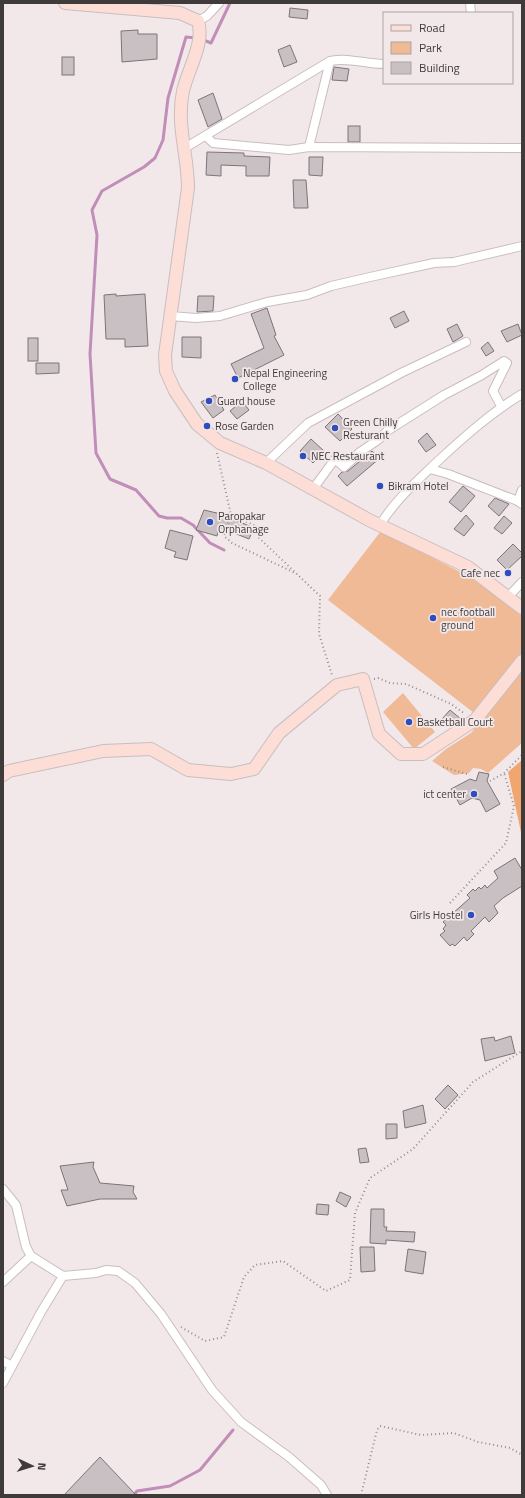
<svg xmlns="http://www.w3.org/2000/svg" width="525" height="1498" viewBox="0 0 525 1498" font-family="'Titillium Web',sans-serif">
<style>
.green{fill:#efba95}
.forest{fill:#f2a66f}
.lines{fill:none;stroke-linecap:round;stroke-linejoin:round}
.stream{stroke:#c08eb9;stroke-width:3}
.building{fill:#c9c0c4;stroke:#7c7477}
.street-casing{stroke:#c9bebf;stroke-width:10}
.secondary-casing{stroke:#c9bebf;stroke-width:14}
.path{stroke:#958e8e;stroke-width:2;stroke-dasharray:1 3;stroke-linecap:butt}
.street{stroke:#fff;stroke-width:8}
.secondary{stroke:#fcded7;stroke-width:12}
.poi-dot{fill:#2f4dbd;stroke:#f3e8e9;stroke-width:1.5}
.labels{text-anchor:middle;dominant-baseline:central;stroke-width:3.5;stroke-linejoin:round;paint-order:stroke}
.poi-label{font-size:11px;fill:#3f3b3b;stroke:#f3e8e9;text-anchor:start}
</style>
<rect width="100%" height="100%" fill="#f3e8e9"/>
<g class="green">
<polygon points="381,531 491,588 522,615 522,654 474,713 328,600"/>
<polygon points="522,669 522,743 488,773 481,769 473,768 469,773 454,775 432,761 446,749 471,733"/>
<polygon points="403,693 435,732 414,749 383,712"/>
</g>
<polygon class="forest" points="522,760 522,837 508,772"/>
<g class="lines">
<g class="stream">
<polyline points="196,38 186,37 168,98 163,140 155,158 144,167 102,191 92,210 97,235 90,354 96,453 110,479 136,490 159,516 167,518 181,518 193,525 210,543 224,550"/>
<polyline points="201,39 211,43 230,3"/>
<polyline points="134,1495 137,1491 170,1486 200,1470 233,1430"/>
</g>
</g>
<g class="building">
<polygon points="290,8 308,10 307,19 289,17"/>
<polygon points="138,30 138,34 157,34 157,59 122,62 121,31"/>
<polygon points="290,45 297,62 284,67 278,50"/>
<rect x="62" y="57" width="12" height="18"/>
<polygon points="334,67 349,69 347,81 332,80"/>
<polygon points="213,93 222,119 208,127 198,100"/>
<rect x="348" y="126" width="12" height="16"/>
<polygon points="207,152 244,153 244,156 270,157 269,176 246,176 246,166 221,165 221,176 206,175"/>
<polygon points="309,157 323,157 322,176 309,175"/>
<polygon points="293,180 306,180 308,208 294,208"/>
<polygon points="116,294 116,296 145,294 148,346 125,347 125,339 106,339 104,295"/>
<polygon points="198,296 214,296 213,311 197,312"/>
<polygon points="267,308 276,335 274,336 284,355 238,378 231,364 264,348 251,314"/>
<polygon points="404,311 409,321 395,328 390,318"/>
<polygon points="457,324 463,336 453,342 447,329"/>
<polygon points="518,324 522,335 507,342 501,331"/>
<polygon points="182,337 201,337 201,358 182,357"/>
<rect x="28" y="338" width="10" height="23"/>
<polygon points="488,342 494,351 486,356 481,348"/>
<polygon points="36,363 59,363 59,373 36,374"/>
<polygon points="215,395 224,410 213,418 201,402"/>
<polygon points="242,401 249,410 237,419 230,411"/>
<polygon points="338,414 352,429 340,441 325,427"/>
<polygon points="427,433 436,445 426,452 418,441"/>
<polygon points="311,439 324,451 313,463 300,451"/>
<polygon points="372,451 380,458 347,486 338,476 342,472 348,471"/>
<polygon points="463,486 475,496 461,512 449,502"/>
<polygon points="495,498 509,504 499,516 488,506"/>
<polygon points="204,510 221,514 254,528 249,539 219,527 217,536 196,530"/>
<polygon points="466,515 474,524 464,536 454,529"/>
<polygon points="504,516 512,523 502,534 494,528"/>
<polygon points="170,530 193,536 187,560 174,557 176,552 165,548"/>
<polygon points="513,544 522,553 522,556 507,570 497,560"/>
<polygon points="450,710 461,719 451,727 442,719"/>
<polygon points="479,772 489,774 487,781 500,804 486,812 480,800 472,798 460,805 451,789 470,779 476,781"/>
<polygon points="515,858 522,870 522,886 503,898 494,906 498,913 489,922 485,917 471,931 474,934 467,941 464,937 455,946 452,944 450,946 440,935 445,931 443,929 446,925 443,922 470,898 467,895 473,889 475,891 479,887 481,889 485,885 487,888 498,878 494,871"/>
<polygon points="511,1036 515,1053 485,1061 481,1039 494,1037 495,1041"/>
<polygon points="448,1085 458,1095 445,1109 435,1099"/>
<polygon points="423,1105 426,1123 405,1128 403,1111"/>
<polygon points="386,1124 397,1124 397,1138 386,1139"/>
<polygon points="366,1148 369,1162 360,1163 358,1149"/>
<polygon points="94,1162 93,1167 100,1183 134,1186 133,1192 137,1199 100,1199 67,1206 61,1190 68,1190 60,1166"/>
<polygon points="340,1192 351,1197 346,1207 336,1201"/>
<polygon points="317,1204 329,1205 328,1215 316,1214"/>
<polygon points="371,1209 384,1209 384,1227 387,1227 386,1231 415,1232 414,1242 386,1240 386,1244 370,1243"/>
<polygon points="360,1247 374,1247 375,1271 361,1272"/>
<polygon points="408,1249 426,1252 423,1274 405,1271"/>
<polygon points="100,1457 136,1495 64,1495"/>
</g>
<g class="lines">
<defs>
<g id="street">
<polyline points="470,3 471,13"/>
<polyline points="198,21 207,16 219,3"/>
<polyline points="206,136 213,143 289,150 309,147 522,148"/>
<polyline points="309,147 330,61"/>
<path d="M183,149l147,-88c20,-4 34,3 54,3"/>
<polyline points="170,316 196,318 220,316 267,302 307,295 331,286 370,277 434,263 454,262 522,246"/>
<polyline points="266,463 308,423 401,373 466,342"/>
<polyline points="430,469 448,474 518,501"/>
<polyline points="313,489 335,459 344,467 360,452 378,440 387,431 444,395 482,375 504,361 507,363 493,391 501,406"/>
<polyline points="522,490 518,501 522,504"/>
<path d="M380,525c15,-25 38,-45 59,-65 26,-24 53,-48 83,-66"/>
<polyline points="508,597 522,582"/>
<polyline points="3,1189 16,1205 26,1247 31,1256 63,1276 96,1273 106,1270 118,1271 135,1283 161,1314 212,1390 241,1422 289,1457 321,1485 327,1495"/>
<polyline points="3,1282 31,1256"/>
<polyline points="3,1361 12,1366"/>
<polyline points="3,1383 41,1312 63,1276"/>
</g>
<g id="secondary">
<path d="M65,3l115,10 18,8c7,22 -10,48 -15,70 -7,34 5,64 5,97l-23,167 1,16 9,20 22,33 23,19 46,20 103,57 99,47 54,41"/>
<polyline points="3,775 9,771 103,751 151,749 188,770 231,774 254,769 279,733 337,685 363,679 379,734 401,754 423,754 475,720 522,661"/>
</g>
</defs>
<use href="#street" class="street-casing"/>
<use href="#secondary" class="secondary-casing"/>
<g class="path">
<polyline points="217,453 231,515 258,527 258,537 320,596 319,634 332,675"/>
<polyline points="231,515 224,536 232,543 295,573"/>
<polyline points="374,679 378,678 390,683 406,684 451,704 465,714"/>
<polyline points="443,767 470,775"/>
<polyline points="490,781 504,773 522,755"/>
<polyline points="450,903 506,843 514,806 504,773"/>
<polyline points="181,1327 205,1341 224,1337 244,1277 255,1265 283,1261 326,1291 350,1280 355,1213 370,1178 413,1149 473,1082 522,1051"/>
<polyline points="361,1495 377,1430 380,1426 421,1435 454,1433 478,1442 510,1448 522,1455"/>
</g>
<use href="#street" class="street"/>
<use href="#secondary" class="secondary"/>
</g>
<g class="poi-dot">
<circle cx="235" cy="379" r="4"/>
<circle cx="209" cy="401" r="4"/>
<circle cx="207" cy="426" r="4"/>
<circle cx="335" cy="428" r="4"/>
<circle cx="303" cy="456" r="4"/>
<circle cx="380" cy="486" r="4"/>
<circle cx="210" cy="522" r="4"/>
<circle cx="508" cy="573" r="4"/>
<circle cx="433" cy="618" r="4"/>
<circle cx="409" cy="722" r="4"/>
<circle cx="474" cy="794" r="4"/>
<circle cx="471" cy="915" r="4"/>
</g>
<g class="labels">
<g class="poi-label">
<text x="243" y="373">Nepal Engineering<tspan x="243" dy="13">College</tspan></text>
<text x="217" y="401">Guard house</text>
<text x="343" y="422">Green Chilly<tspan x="343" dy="13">Resturant</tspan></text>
<text x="215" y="426">Rose Garden</text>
<text x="311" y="456">NEC Restaurant</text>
<text x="388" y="486">Bikram Hotel</text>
<text x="218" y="516">Paropakar<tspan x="218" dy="13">Orphanage</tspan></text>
<text x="500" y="573" text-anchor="end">Cafe nec</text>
<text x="441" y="612">nec football<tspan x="441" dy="13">ground</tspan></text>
<text x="417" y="722">Basketball Court</text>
<text x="466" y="794" text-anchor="end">ict center</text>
<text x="463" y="915" text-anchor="end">Girls Hostel</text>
</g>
</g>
<rect width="525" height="1498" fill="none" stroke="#3f3b3b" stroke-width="8"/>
<rect x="383" y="12" width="130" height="72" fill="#f3e8e9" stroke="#aba3a3"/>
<rect x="391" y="25" width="20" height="6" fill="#fcded7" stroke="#aba3a3"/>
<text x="419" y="32" font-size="12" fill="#3f3b3b">Road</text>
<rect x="391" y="42" width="20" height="12" fill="#efba95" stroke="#aba3a3"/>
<text x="419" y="52" font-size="12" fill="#3f3b3b">Park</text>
<rect x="391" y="62" width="20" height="12" fill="#c9c0c4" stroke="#aba3a3"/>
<text x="419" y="72" font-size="12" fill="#3f3b3b">Building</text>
<g transform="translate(32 1466) rotate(94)" stroke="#f3e8e9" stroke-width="3" paint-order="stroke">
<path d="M0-3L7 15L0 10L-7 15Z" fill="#3f3b3b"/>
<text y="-6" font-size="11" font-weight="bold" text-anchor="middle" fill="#3f3b3b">N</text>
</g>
</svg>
